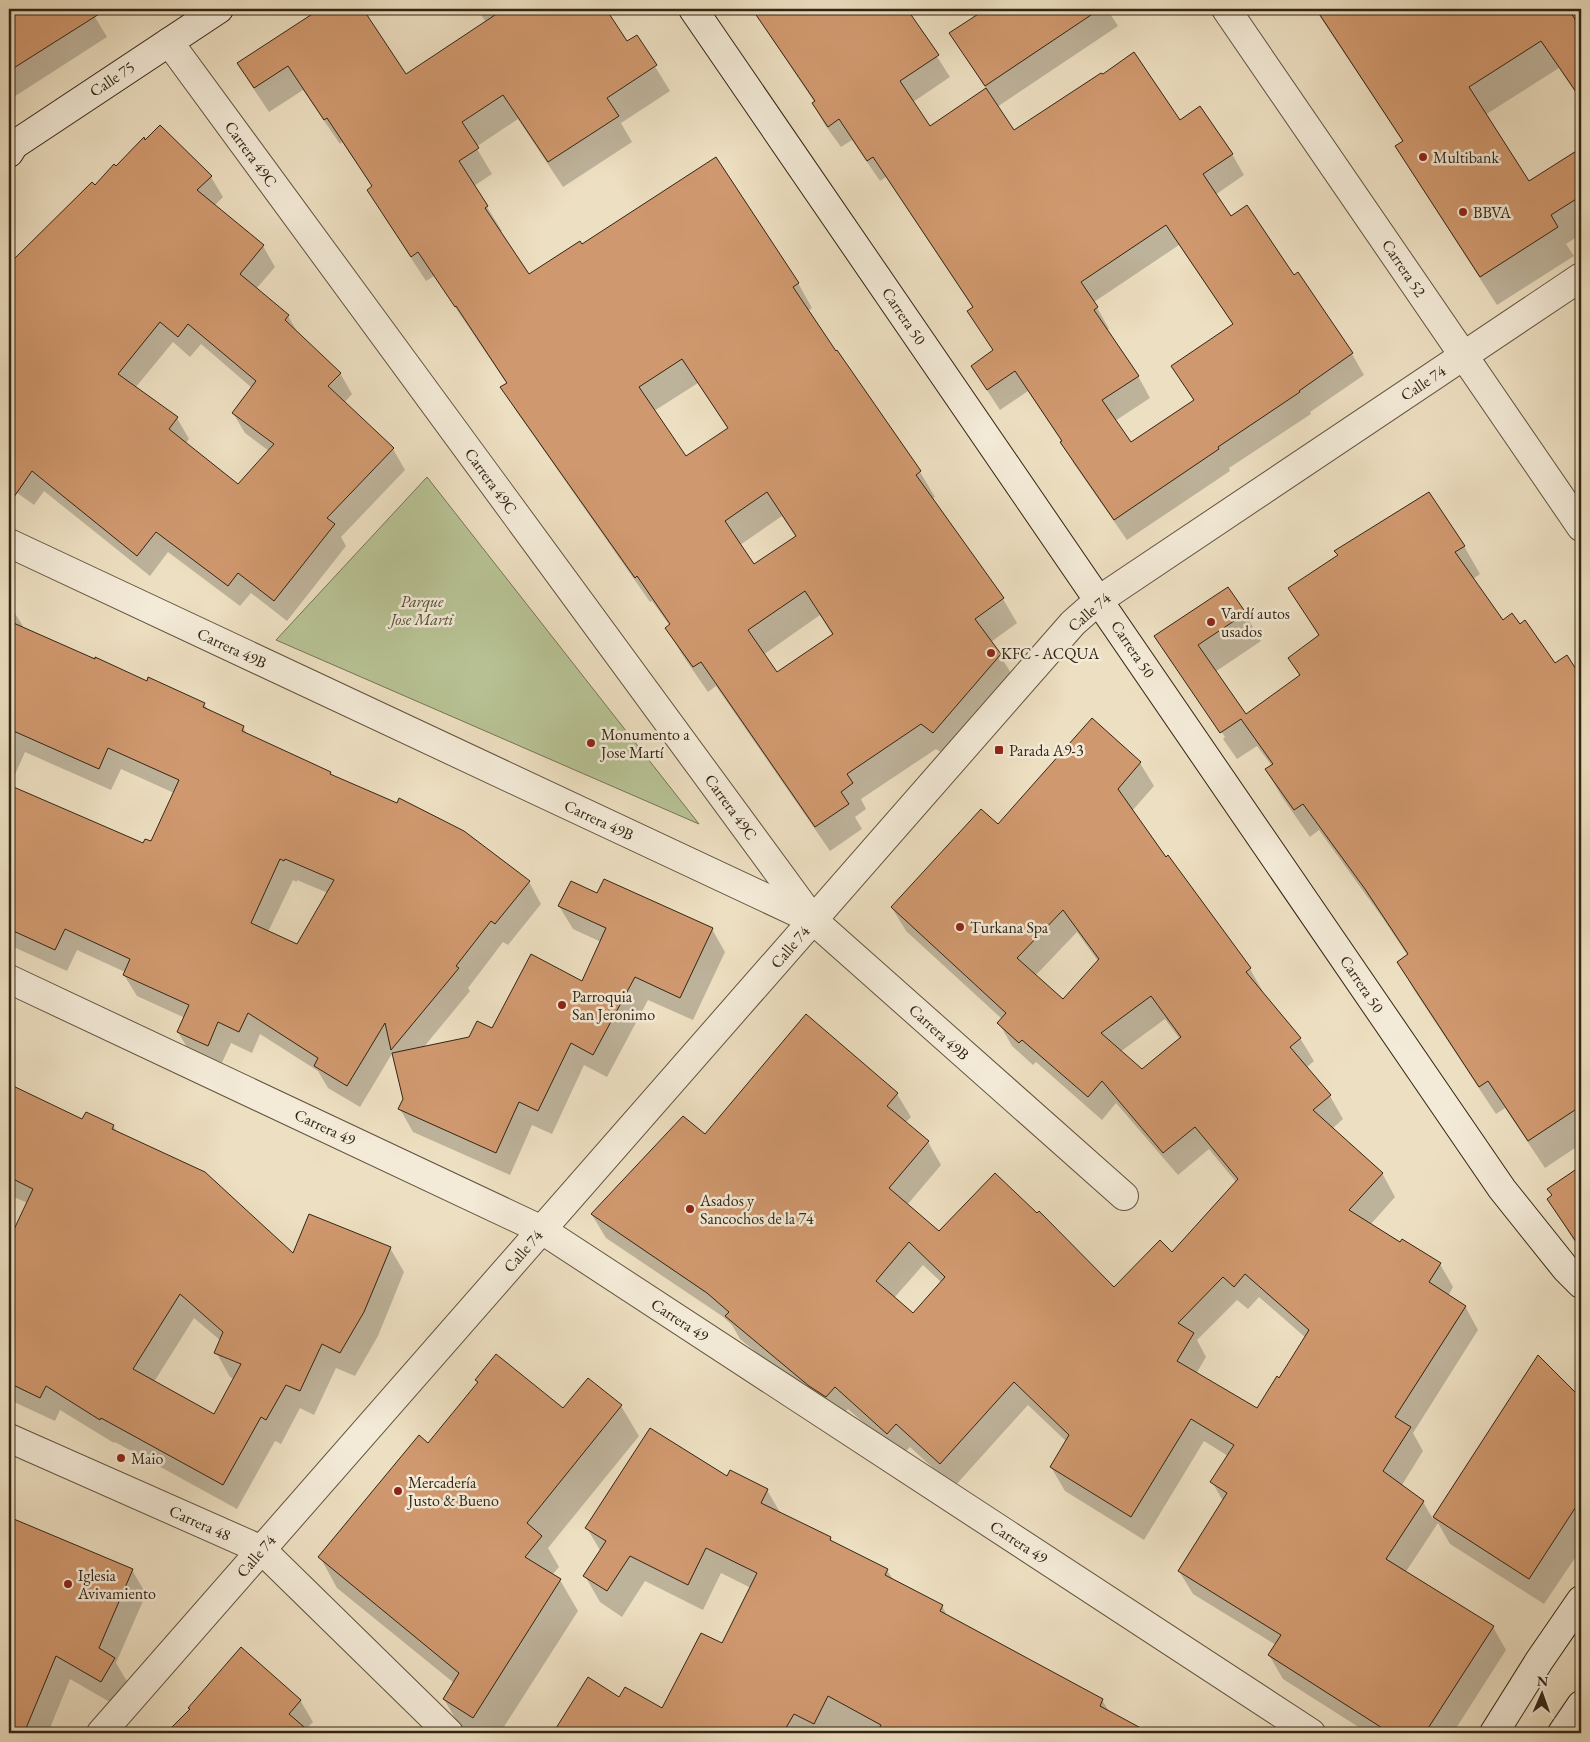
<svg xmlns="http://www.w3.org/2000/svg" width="1590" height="1742" viewBox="0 0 1590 1742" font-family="'EB Garamond',serif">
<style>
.green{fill:#b7c294;stroke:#757454}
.shadow{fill:#0003;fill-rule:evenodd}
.building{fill:#d0986e;stroke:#332514;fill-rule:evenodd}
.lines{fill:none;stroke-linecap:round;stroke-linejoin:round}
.street-casing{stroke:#62543f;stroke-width:30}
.secondary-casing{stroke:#332514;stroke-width:30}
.street{stroke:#f3ead7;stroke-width:28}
.secondary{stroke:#f3ead7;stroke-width:28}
.poi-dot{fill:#8f2418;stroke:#f3ead7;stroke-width:2}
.labels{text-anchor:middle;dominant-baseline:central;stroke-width:5;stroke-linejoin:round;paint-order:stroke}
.street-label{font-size:16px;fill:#332514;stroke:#f3ead7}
.poi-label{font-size:16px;fill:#332514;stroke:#f3ead7;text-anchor:start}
.park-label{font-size:16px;font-style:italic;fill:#544c34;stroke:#f3ead7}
</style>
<rect width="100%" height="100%" fill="#eddfc1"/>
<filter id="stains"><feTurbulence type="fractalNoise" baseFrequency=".004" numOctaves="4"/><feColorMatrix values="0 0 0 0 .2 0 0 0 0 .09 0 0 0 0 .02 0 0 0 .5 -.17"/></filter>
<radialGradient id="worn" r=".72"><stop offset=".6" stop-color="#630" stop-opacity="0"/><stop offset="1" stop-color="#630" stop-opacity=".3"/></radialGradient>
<polygon class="green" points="427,477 699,824 276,640"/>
<g class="shadow">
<polygon points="9,9 90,9 107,37 9,100"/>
<path d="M323,9h36l47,66 80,-53 -9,-13h127l23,34 10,-6 33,54 -49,32 11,19 -69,45 -45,-68 -42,28 16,27 -18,12 28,45 -2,1 28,44 54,-30 216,37 14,25 -4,3 27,42 2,-1 83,120 15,25 -4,2 72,100 14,24 -26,19 24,37 -67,78 -12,-8 -75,50 5,10 -11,8 7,12 -32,22 -114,-165 -8,6 -27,-39 -14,-25 3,-2 -18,-25 -2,1 -133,-190 -15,-25 5,-3 -73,-108 -8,5 -43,-66 -15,-25 5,-2 -31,-46 -2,2 -37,-54 -34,22 -16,-24 -14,-24zM698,383l30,46 -43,29 -31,-47zM782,516l14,21 -42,29 -14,-21zM820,615l13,21 -57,38 -13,-19z"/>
<path d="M752,9h164l-7,4 41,64 -37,25 16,25 57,-38 -35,-55 35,-24 -1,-1h122l11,17 -121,81 17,25 166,-10 52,32 12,21 -29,20 16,22 63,59 3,-2 55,80 12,21 -54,37 1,2 -82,54 1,3 -103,69 -53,-76 -12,-22 -34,-51 -28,19 -28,-43 22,-15 -26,-41 5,-3 -87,-131 -6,4 -28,-41 -11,7 -16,-22 -12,-21 2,-1zM1179,245l55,81 -61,41 21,34 -63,43 -16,-23 35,-23 -12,-22 -32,-45 3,-2 -15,-27z"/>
<polygon points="1315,9 1581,9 1581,101 1559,68 1485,115 1528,183 1581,150 1581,234 1566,244 1574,256 1497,305 1413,174 1397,146 1403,142"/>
<path d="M211,177l12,20 -9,9 49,40 12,21 -19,22 32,27 11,19 41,38 12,21 -8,9 49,46 12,21 -64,67 5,9 -59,75 -36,-28 -11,13 -72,-54 -18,24 -106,-85 -10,14 -25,-18v-222l83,-81 3,2zM173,342l17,15 11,-13 51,44 -19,25 12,20 24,18 -31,34 -53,-41 4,-5 -12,-21 -42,-30z"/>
<polygon points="1464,546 1480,574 1473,579 1503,621 1555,665 1567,657 1581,679 1581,1144 1545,1168 1505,1108 1496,1114 1414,990 1398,962 1408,956 1382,917 1319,830 1310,837 1282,797 1266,770 1272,766 1257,746 1237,759 1223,739 1225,737 1174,662 1171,662 1156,637 1245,614 1261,641 1215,672 1245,716 1300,677 1289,658 1319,636 1290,589"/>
<path d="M9,604l14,22 -1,2 125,54 57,22 5,7 34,16 4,7 83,39 2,3 197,106 12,22 -33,41 -5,-3 -35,46 2,3 -47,57 47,-10 22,-8 91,-47 18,-41 -28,-13 -14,-23 39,-11 114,34 13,23 -32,68 -45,-20 -41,77 -23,-12 -32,69 -20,-9 -22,50 -97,-43 -13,-23 4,-10 -11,-47 -33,55 -32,-19 -10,-17 -58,-37 -8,19 -21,-10 -11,24 -29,-13 -13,-22 7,-14 -48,-22 -13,-21 1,-3 -48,-22 -10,21 -58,-26v-159l135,59 7,-2 23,-50 -53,-24 -10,21 -86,-38 -12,27 -4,-1zM293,880l4,2v-2l31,13 -30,53 -30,-14z"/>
<path d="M1092,720l48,43 14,23 -22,25 34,48 84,110 13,23 -1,1 38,45 14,23 -8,7 24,28 13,23 -11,10 50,44 13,24 -25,28 30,19 40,20 13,23 -5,9 17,10 13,24 -65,103 10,18 -21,34 21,17 10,17 105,-162 43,43v149l-37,55 -94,-60 -12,-21 -33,50 88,54 13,23 -53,83h-85l-85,-54 -14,-24 7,-10 -83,-51 -14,-23 44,-70 -11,-19 16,-26 -24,-15 -60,99 -79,-49 -14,-24 16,-25 -39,-37 -74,82 -44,-40 -9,9 -53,-47 -9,10 -15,-10 -84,-70 -8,-14 -10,-9 -116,-78 -14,-23 113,-79 101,-120 91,78 14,23 -6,6 23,19 13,23 -34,40 32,28 175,56 58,-35 64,-72 -27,-33 -31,26 -62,-72 -14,17 -66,-58 -3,3 -21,-19 -13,-23 3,-4 -96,-88 -14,-23 106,-82zM1077,932l21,29 -35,40 -28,-25zM1165,1019l15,20 -38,32 -22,-19zM923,1265l19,18 -29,31 -19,-16zM1259,1297l47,41 -26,41 -23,31 -61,-36 10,-17 -9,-17 40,-40 11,9z"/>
<path d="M9,1085l74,35 30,5 4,7 177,123 96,-7 14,24 -26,64 -23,40 -19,-8 -22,47 -14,-7 -19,36 -6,-3 -38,68 -122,-67 -1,1 -54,-33 -5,11 -41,-19 -4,8 -1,-1v-166l19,-40 -19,-8zM194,1318l27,23 -5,11 14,25 4,2 -19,36 -61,-33z"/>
<polygon points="1578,1170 1581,1174 1581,1252 1548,1199"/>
<polygon points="477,1380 563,1410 621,1406 639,1436 548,1548 559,1567 552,1575 560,1580 578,1611 500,1733 468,1733 462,1730 444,1699 454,1683 337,1588 320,1557 428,1444 479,1384"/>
<polygon points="728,1478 767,1490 781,1514 830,1538 833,1543 887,1570 894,1581 942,1606 948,1617 1102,1700 1110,1713 1147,1733 554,1733 588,1679 620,1699 663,1710 722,1644 751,1588 721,1573 703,1610 645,1581 622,1617 600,1602 585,1576 601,1552 587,1528"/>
<polygon points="9,1518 132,1570 146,1594 116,1663 128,1683 115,1705 70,1679 48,1733 9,1733"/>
<polygon points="300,1700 313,1722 305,1730 309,1733 167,1733 191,1710 189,1708"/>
</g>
<g class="building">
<polygon points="9,9 107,9 9,71"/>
<path d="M320,9h43l43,65 98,-65h102l21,32 10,-6 20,30 -50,33 12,18 -71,46 -45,-67 -41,27 17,26 -20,13 29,45 -3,2 44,66 51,-33 2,3 134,-87 83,126 -6,4 43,64 1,-1 84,121 -5,4 88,123 -29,21 26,35 -68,79 -12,-9 -74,50 6,9 -12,9 8,12 -34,23 -114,-165 -8,5 -28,-39 5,-4 -33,-48 -2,2 -135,-191 7,-4 -51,-77 -1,1 -37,-55 -7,5 -44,-67 5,-4 -45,-68 -3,2 -36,-54 -34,22 -17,-25zM682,359l46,69 -42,28 -47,-69zM767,492l29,44 -42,28 -29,-43zM805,591l28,43 -56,38 -29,-42z"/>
<path d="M752,9h155l32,46 -39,26 30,45 56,-38 28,42 87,-57 2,1 31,-22 46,68 20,-14 33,48 -30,20 28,42 16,-11 47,70 4,-3 55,81 -54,38 1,1 -82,55 1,2 -105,71 -54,-78 2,-1 -47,-70 -28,19 -16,-24 22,-16 -26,-39 6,-4 -100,-150 -6,4 -28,-42 -11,8 -16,-24 3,-2zM1166,225l67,99 -62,42 23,34 -63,42 -29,-42 37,-24 -45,-66 4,-3 -17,-25z"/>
<polygon points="986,9 1100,9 985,86 949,33"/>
<polygon points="1316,9 1568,9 1581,28 1581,99 1541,41 1469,87 1529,181 1581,148 1581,196 1551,215 1558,227 1480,277 1395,146 1403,141"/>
<path d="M160,125l52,51 -15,14 67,55 -24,29 49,41 -4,5 56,53 -13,13 66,62 -67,70 8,6 -61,77 -36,-28 -10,13 -72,-54 -19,24 -105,-85 -23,33v-240l83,-82 3,3 19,-21 2,2 28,-29 1,3zM160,322l18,15 10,-13 68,57 -24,32 42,31 -36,40 -69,-55 9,-12 -60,-43z"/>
<polygon points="1429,492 1465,546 1455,552 1503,620 1512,613 1520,624 1525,620 1555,663 1567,655 1581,677 1581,1106 1528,1141 1488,1081 1479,1087 1397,962 1408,954 1365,889 1303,804 1294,810 1265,769 1273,764 1241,719 1220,733 1154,636 1228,587 1246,613 1198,645 1246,714 1300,675 1288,658 1319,635 1288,588 1338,555 1334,551"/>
<path d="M9,621l86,38v-2l52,24 1,-4 57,26 -2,4 41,19 -2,5 89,41 -1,2 67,29 2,-5 65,33 66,50 -35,43 -4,-3 -35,45 3,2 -68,82 -6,-27 -38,63 -33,-20 4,-8 -70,-45 -9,19 -21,-10 -10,24 -31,-14 12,-27 -66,-30 7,-16 -65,-30 -10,21 -46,-21v-144l134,58 2,-4 6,2 28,-61 -71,-32 -9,21 -90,-40zM280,859l4,2 1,-2 49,21 -37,64 -46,-21z"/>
<path d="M1092,718l49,44 -23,27 48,68 2,-2 83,113 -5,4 55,66 -11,9 41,48 -18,15 70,63 -34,37 51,32 2,-3 39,24 -12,19 37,24 -71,111 16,10 -28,44 41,30 -38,58 108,67 -69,107h-35l-122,-78 13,-20 -103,-64 49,-78 -17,-11 24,-37 -43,-26 -60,98 -81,-50 19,-32 -55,-53 -74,82 -44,-40 -9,10 -52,-47 -9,10 -17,-11 -84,-70 4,-4 -22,-19 -116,-79 92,-98 22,18 101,-120 92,79 -11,13 42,35 -40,47 50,43 56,-58 42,40 2,-2 75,76 46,-47 12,12 66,-73 -43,-52 -32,26 -61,-72 -14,16 -66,-57 -3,3 -22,-20 9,-10 -115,-106 90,-98 17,15zM1063,910l36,49 -36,40 -46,-41zM1151,996l30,41 -39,32 -41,-36zM909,1242l36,35 -32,36 -37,-32zM1245,1274l64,56 -30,48 -2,-2 -20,32 -80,-47 17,-28 -16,-10 45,-46 11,10z"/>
<polygon points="604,879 713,928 680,998 635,977 593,1055 571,1043 538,1111 519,1102 496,1153 398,1109 403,1099 392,1053 469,1037 477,1021 492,1028 531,954 582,981 606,928 558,906 571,881 597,893"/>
<path d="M9,1084l73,35 4,-7 28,13 -2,4 93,43 88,81 16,-39 82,33 -27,65 -24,41 -18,-9 -22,47 -14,-6 -20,35 -5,-3 -38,68 -122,-67 -1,2 -54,-34 -6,12 -31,-15v-143l24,-51 -24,-12zM180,1294l43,38 -9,21 27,11 -27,50 -81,-45z"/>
<polygon points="1581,1166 1581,1249 1547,1199 1552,1195 1547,1189"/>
<polygon points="496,1354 563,1408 588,1378 622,1405 527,1523 542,1536 525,1557 561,1579 473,1718 443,1699 459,1673 318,1557 419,1435 428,1443 478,1382 475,1380"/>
<polygon points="1538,1355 1581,1398 1581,1499 1529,1579 1433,1517"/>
<polygon points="650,1428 727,1476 730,1470 768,1489 761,1503 831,1537 830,1540 888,1569 885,1575 943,1605 940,1611 1103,1699 1100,1706 1150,1733 877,1733 881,1725 828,1696 814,1724 794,1714 783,1733 553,1733 588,1677 619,1697 625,1687 662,1708 701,1633 722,1643 757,1573 706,1548 688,1585 630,1556 607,1591 583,1576 606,1541 585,1528"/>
<polygon points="9,1517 133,1569 99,1648 115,1658 101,1682 56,1656 24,1733 9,1733"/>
<polygon points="241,1647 301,1700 289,1714 311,1733 166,1733 190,1709 188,1708"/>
</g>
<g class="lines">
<defs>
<g id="street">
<polyline points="1226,9 1581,527"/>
<polyline points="169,42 811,917"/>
<polyline points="9,543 813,920 1124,1196"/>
<polyline points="9,979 542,1230 1311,1733"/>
<polyline points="9,1438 262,1550 449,1733"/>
<polyline points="101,1733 1073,623 1099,600 1581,277"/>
</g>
<g id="secondary">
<polyline points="693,9 1502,1189 1566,1269 1581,1284"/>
<polyline points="9,153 14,145 219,9"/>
<polyline points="1494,1733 1539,1661 1581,1600"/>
<polyline points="1562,1733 1581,1705"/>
</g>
</defs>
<use href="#street" class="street-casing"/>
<use href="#secondary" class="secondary-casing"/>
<use href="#street" class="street"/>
<use href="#secondary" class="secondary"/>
</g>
<g class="poi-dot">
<circle cx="1423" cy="157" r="5"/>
<circle cx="1463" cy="212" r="5"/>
<circle cx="1211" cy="622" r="5"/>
<circle cx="991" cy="653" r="5"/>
<circle cx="591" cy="743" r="5"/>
<rect x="994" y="745" width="10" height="10" rx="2.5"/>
<circle cx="960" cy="927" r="5"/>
<circle cx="562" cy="1005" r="5"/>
<circle cx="690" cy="1209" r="5"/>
<circle cx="121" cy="1458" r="5"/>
<circle cx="398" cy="1491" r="5"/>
<circle cx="68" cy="1584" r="5"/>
</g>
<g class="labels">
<g class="street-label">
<text transform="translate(112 79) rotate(-34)">Calle 75</text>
<text transform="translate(251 154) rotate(54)">Carrera 49C</text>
<text transform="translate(1404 268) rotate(56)">Carrera 52</text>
<text transform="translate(904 316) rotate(56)">Carrera 50</text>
<text transform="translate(1423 383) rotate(-34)">Calle 74</text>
<text transform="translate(491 481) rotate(54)">Carrera 49C</text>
<text transform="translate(1089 612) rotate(-41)">Calle 74</text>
<text transform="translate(232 648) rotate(25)">Carrera 49B</text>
<text transform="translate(1133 649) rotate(56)">Carrera 50</text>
<text transform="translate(731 807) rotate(54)">Carrera 49C</text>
<text transform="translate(599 820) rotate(25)">Carrera 49B</text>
<text transform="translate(790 947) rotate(-49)">Calle 74</text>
<text transform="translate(1362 984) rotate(56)">Carrera 50</text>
<text transform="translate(939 1032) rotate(42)">Carrera 49B</text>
<text transform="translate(325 1127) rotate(25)">Carrera 49</text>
<text transform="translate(523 1251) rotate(-49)">Calle 74</text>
<text transform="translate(680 1320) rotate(33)">Carrera 49</text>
<text transform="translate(200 1523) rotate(24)">Carrera 48</text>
<text transform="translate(1019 1542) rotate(33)">Carrera 49</text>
<text transform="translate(256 1556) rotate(-49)">Calle 74</text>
</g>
<g class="poi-label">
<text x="1433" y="157">Multibank</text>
<text x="1473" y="212">BBVA</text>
<text x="1221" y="613">Vardí autos<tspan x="1221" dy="18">usados</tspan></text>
<text x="1001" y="653">KFC - ACQUA</text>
<text x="601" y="734">Monumento a<tspan x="601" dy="18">Jose Martí</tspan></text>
<text x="1009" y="750">Parada A9-3</text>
<text x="970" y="927">Turkana Spa</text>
<text x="572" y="996">Parroquia<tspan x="572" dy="18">San Jeronimo</tspan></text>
<text x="700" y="1200">Asados y<tspan x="700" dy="18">Sancochos de la 74</tspan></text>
<text x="131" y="1458">Maio</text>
<text x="408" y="1482">Mercadería<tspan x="408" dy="18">Justo &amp; Bueno</tspan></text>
<text x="78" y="1575">Iglesia<tspan x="78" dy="18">Avivamiento</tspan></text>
</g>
<g class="park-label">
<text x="422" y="601">Parque<tspan x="422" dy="18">Jose Marti</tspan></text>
</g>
</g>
<rect width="1590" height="1742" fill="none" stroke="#eddfc1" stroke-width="30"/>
<rect x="10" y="10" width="1570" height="1722" fill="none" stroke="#332514" stroke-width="2.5"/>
<rect x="15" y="15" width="1560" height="1712" fill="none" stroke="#332514"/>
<g transform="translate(1542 1694) rotate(2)" stroke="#f3ead7" stroke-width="4" paint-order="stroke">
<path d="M0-4L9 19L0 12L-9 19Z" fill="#332514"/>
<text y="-8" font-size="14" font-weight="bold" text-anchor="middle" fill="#332514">N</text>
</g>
<rect width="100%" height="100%" filter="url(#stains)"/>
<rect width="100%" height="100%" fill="url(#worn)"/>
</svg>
